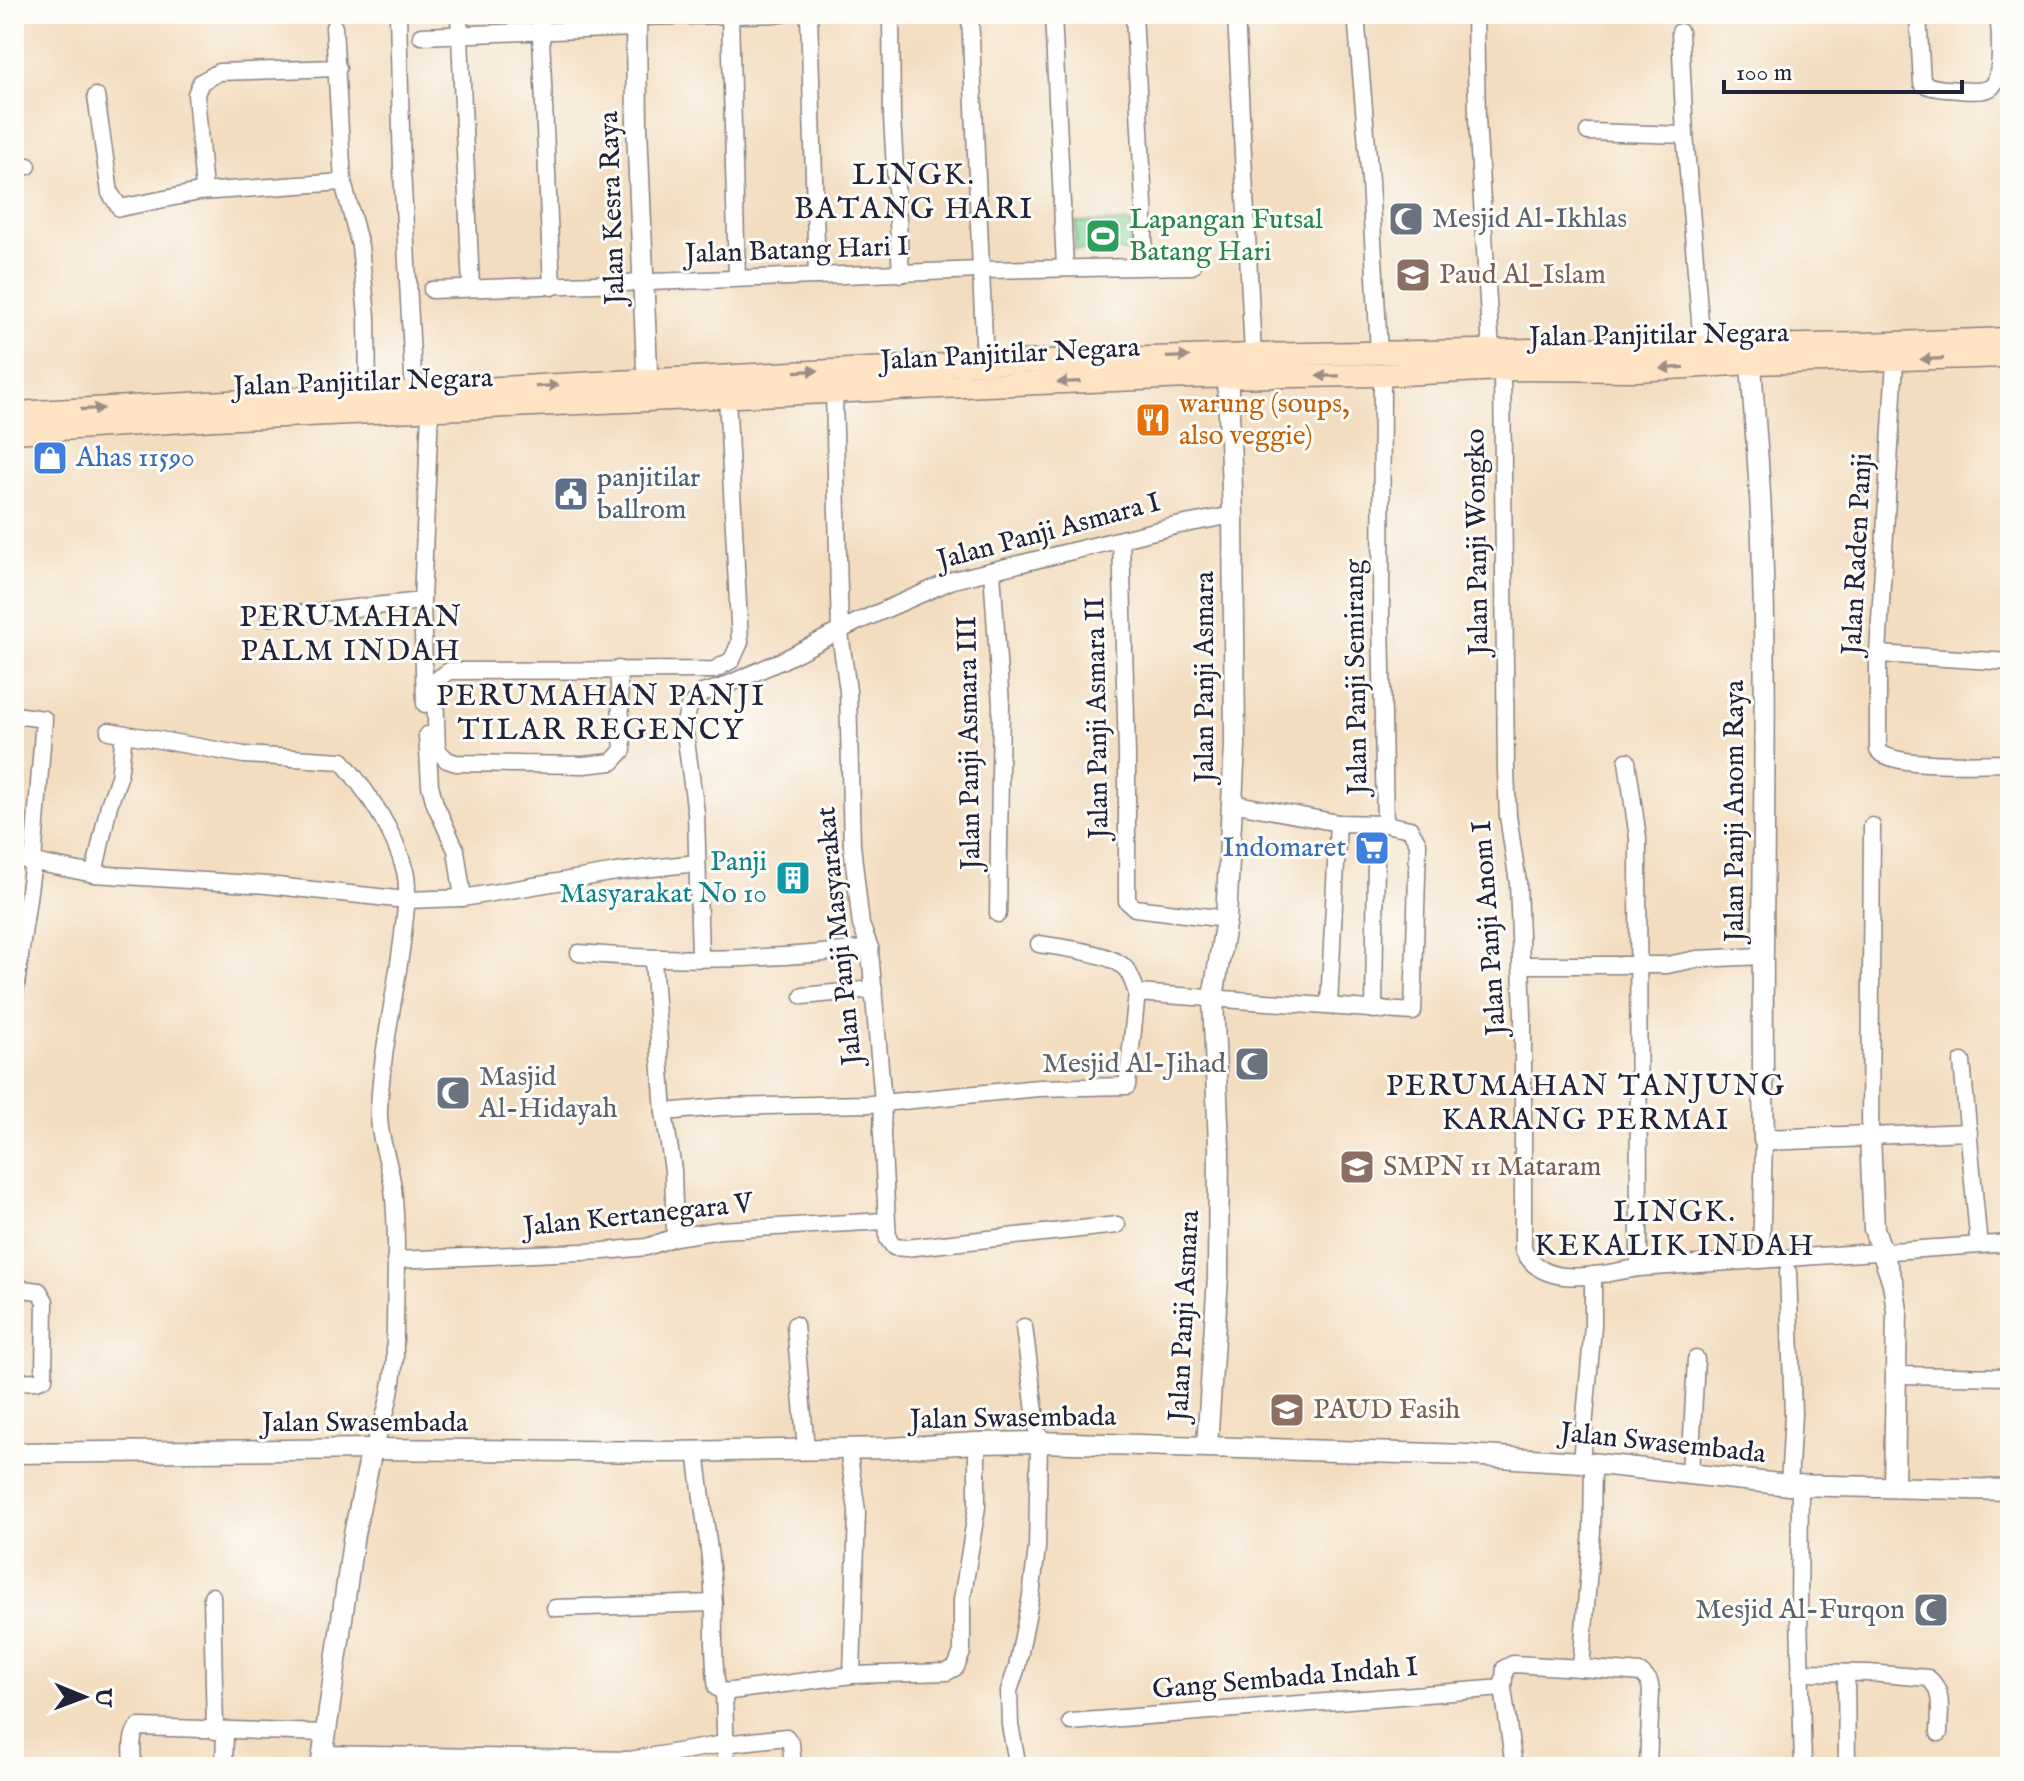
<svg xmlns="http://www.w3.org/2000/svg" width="2024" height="1781" viewBox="0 0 2024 1781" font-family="'IM FELL English',serif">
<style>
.green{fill:#83d799;stroke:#527c6a;stroke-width:2}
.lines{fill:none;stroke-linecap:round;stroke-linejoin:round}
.minor-casing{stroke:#8a807e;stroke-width:19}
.tertiary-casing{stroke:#8a807e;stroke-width:23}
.secondary-casing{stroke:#8a807e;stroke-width:25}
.minor{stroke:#fff;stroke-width:16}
.tertiary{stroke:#fff;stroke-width:20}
.secondary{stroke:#fee4c5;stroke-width:22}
.oneway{fill:#9b8d87}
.labels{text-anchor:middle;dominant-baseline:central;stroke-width:6;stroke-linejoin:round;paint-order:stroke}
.street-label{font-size:28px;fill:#22223b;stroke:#fdfcf7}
.worship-label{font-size:28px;fill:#5b616d;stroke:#fdfcf7;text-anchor:start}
.leisure-label{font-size:28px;fill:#27864d;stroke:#fdfcf7;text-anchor:start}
.education-label{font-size:28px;fill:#785e54;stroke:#fdfcf7;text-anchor:start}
.food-label{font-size:28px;fill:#c56008;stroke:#fdfcf7;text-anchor:start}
.shop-label{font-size:28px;fill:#366cbe;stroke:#fdfcf7;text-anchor:start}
.service-label{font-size:28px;fill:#4e5e75;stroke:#fdfcf7;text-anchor:start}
.culture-label{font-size:28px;fill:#0d838f;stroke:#fdfcf7;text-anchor:end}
.neighbourhood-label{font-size:30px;letter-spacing:2px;fill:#22223b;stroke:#fdfcf7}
</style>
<rect width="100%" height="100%" fill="#fdfcf7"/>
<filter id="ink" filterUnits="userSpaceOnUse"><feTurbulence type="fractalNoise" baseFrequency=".0125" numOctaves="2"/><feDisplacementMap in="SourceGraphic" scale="16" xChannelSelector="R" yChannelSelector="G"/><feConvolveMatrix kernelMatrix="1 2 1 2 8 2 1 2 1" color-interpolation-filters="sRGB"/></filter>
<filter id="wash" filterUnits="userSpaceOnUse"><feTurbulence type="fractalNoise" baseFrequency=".006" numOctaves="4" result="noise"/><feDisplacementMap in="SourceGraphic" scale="32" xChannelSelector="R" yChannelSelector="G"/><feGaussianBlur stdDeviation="1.8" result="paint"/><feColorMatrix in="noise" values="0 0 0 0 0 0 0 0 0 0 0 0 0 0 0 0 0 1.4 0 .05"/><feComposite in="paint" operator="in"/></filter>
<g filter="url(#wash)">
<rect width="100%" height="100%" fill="#f3ddc0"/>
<polygon class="green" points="1076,222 1132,223 1131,251 1075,250"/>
</g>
<g filter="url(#ink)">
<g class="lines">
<defs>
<g id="minor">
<polyline points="398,14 402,169 414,394"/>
<polyline points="459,14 471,288"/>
<polyline points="540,14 552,287"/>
<polyline points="730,14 737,278"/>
<polyline points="809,14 817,276"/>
<polyline points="891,14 892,117 901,274"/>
<polyline points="970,14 985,363"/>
<polyline points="1053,14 1065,267"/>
<polyline points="1134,14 1144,205 1144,266"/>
<polyline points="1236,14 1253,355"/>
<polyline points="1356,14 1370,181 1379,353"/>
<polyline points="1475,14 1477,118 1491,351"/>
<path d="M1918,14l4,69c10,6 25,6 37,7 9,1 23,2 31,-2 14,-8 10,-59 8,-74"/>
<polyline points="636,17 782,14"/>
<polyline points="334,27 343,182 360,246 367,316 368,394"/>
<polyline points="1680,32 1685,135 1702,346"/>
<polyline points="421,36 636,28"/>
<polyline points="96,96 110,193 120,208 199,192 343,182"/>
<polyline points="1588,132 1685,135"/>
<polyline points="14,168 28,166"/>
<polyline points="204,191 196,94 201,82 219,72 338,68"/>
<polyline points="432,290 982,270 1192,266"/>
<path d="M1895,360l-17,294v96c14,19 107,13 132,13"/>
<path d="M1502,369l4,402 2,45 10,67 5,132v234c20,43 78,24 116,19l-1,-430 -11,-77"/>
<polyline points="834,393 840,633 848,691 852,845 861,925 870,948 871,963 883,1102 882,1134 888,1239 894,1247 906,1248 1117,1225"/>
<polyline points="1121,539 1127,755 1127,901 1135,908 1226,919"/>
<polyline points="992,571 1001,705 998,914"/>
<polyline points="269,617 422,601"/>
<polyline points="1878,654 2010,662"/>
<polyline points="618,669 623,750 612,762 584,765 456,763 447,760 437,750 435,689 439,678 449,671 714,670 732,660 740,642 727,396"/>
<polyline points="425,704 422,601 430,410"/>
<polyline points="14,715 44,719 33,862 14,1000"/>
<path d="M109,731l135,24 98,6c26,32 52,69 63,110 4,17 1,37 -1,54 -6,62 -23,124 -25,186 -1,27 11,51 14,77 6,56 1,114 2,170 -3,33 -9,62 -23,91"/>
<polyline points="427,735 430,785 435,804 456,850 463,898"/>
<polyline points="1232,803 1338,823 1385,824 1381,617 1382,375"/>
<polyline points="1872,826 1870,1136 1969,1132"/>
<polyline points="14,858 94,874 267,885 406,900 463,898 616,872 697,863"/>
<polyline points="94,874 109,805 119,777 124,734"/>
<path d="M1039,944c20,3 75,9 87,25 5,6 8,16 11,24"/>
<path d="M579,953c96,9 194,7 291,-5"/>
<polyline points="700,957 696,813 684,726 689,707 702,693 720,688 783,660 857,622 953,580 1175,526 1233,515"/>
<polyline points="653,960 664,1112 673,1170 675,1237"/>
<polyline points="1521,965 1667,965 1697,959 1763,956"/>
<polyline points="803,996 874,989"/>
<polyline points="1329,1006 1338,823"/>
<polyline points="1374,1010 1376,856"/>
<polyline points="1962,1062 1978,1236"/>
<polyline points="664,1112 720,1107 871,1104 1039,1088 1127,1086 1137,993 1413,1012 1418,843 1410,829 1385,824"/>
<polyline points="395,1260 604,1251 647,1247 675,1237 720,1230 886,1221"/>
<polyline points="1761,1260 1764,1140"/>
<polyline points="1639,1268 2010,1243"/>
<polyline points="1788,1272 1793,1414 1789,1485"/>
<polyline points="14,1288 39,1291 45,1301 44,1378 36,1381 14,1382"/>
<polyline points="795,1325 806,1449"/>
<polyline points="1897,1375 2010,1377"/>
<polyline points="848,1449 857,1511 852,1675"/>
<path d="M696,1450c5,46 13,91 17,137 2,34 -1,68 4,101l7,4 2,75"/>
<polyline points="1581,1462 1593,1326 1593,1275"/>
<polyline points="1593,1464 1592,1531 1581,1668 1641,1673 1649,1681 1651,1690 1648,1767"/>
<polyline points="1690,1474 1696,1359"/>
<polyline points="1800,1485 1799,1614 1803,1767"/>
<polyline points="212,1596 215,1731"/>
<polyline points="555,1608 714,1603"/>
<path d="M1800,1672l69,1 59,5c17,13 11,36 11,55"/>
<polyline points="1846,1673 1847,1767"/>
<polyline points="724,1692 852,1675 947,1672 956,1667 962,1652 962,1600 977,1507 977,1443"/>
<polyline points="1071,1722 1503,1688"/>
<polyline points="322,1754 630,1760 724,1744 786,1737 791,1744 793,1767"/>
<path d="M133,1767c0,-13 -4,-31 6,-40l186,6"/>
<polyline points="224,1767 225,1731"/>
<polyline points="1018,1767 1010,1725 1009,1691 1017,1667 1031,1596 1037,1548 1039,1442 1024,1327"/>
<polyline points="1514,1767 1503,1688 1505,1668 1513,1664 1581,1668"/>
</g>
<g id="tertiary">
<polyline points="636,14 637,127 648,394"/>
<path d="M1751,363c3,51 8,101 10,152 9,208 -2,417 3,625l106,-4 4,93 19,54 4,28 -3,175"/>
<polyline points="1207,1446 1218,1277 1219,1146 1213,998 1226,919 1235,745 1233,515 1227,364"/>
<polyline points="14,1453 372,1449 672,1452 889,1448 977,1443 1039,1442 1467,1455 1581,1462 1789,1485 2010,1490"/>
<polyline points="321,1767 354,1534 372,1449"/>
</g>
<g id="secondary">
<polyline points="14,413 985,363 1253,355 1864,344 2010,339"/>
<polyline points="14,432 215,419 986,385 1190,377 1382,375 1502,369 1637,370 1751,363 2010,356"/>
</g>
</defs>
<use href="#minor" class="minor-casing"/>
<use href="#tertiary" class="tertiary-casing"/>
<use href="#secondary" class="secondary-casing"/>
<use href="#minor" class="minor"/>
<use href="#tertiary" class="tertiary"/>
<use href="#secondary" class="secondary"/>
</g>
<defs><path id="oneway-solid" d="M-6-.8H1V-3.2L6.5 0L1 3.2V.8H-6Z" transform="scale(2)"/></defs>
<g class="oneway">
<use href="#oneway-solid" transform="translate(1178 357) rotate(-2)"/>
<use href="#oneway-solid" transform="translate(1932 359) rotate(178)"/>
<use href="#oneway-solid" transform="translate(1672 368) rotate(177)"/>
<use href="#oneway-solid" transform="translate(807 371) rotate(-3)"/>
<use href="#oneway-solid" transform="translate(1328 376) rotate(179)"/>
<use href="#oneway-solid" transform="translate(1069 382) rotate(178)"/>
<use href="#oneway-solid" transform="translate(547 386) rotate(-3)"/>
<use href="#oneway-solid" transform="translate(92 409) rotate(-3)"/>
</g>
</g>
<defs>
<symbol id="mosque-square" viewBox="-11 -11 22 22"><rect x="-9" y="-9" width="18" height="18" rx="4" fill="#6b7280" stroke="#fdfcf7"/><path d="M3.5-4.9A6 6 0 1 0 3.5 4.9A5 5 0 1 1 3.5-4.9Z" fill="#fff"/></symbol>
<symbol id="stadium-square" viewBox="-11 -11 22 22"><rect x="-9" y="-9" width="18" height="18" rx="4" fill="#2e9e5b" stroke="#fdfcf7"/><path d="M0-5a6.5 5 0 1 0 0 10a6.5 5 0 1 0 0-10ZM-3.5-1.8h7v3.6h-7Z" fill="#fff"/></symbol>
<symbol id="school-square" viewBox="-11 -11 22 22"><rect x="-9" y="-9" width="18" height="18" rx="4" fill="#8d6e63" stroke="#fdfcf7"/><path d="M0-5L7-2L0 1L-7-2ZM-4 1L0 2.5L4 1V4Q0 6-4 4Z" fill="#fff"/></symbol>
<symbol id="restaurant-square" viewBox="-11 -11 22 22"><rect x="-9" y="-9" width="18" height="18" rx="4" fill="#e8710a" stroke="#fdfcf7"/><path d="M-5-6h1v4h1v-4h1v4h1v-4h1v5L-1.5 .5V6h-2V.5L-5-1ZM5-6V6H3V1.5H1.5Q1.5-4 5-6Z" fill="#fff"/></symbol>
<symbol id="shop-square" viewBox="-11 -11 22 22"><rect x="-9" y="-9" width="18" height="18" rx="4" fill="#3f7fe0" stroke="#fdfcf7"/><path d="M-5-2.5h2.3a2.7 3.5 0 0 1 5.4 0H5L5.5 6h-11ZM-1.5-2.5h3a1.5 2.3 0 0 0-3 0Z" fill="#fff"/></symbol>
<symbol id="civic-square" viewBox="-11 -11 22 22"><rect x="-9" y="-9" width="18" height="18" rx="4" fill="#5c6f8a" stroke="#fdfcf7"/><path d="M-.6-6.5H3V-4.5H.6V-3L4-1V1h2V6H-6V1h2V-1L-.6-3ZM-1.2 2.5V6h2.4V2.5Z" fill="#fff"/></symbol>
<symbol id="supermarket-square" viewBox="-11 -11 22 22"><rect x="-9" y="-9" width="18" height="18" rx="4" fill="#3f7fe0" stroke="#fdfcf7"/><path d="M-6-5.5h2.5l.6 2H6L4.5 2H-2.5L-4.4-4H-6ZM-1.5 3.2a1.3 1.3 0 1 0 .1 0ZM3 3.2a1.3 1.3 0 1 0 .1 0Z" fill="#fff"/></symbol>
<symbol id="building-square" viewBox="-11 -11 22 22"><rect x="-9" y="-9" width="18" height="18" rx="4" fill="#0f9aa8" stroke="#fdfcf7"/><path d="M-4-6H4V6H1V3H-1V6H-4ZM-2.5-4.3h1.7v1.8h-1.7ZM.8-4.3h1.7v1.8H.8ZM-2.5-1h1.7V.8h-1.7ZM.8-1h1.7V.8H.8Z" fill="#fff"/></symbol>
</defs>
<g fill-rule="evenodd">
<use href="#mosque-square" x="1386" y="199" width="40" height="40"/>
<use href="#stadium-square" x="1083" y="216" width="40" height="40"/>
<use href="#school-square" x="1393" y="255" width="40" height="40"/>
<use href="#restaurant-square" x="1133" y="400" width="40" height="40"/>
<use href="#shop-square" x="30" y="438" width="40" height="40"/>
<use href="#civic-square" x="551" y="474" width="40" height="40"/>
<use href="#supermarket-square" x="1352" y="828" width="40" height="40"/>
<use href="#building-square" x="773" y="858" width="40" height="40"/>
<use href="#mosque-square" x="1232" y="1044" width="40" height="40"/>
<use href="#mosque-square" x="433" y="1073" width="40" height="40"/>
<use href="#school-square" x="1337" y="1147" width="40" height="40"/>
<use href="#school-square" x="1267" y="1390" width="40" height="40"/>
<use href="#mosque-square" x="1911" y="1590" width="40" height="40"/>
</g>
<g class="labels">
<g class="street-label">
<text transform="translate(613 208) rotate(-92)">Jalan Kesra Raya</text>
<text transform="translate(797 251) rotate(-2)">Jalan Batang Hari I</text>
<text transform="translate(1659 336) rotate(-1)">Jalan Panjitilar Negara</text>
<text transform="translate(1010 355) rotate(-3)">Jalan Panjitilar Negara</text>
<text transform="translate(363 383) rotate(-2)">Jalan Panjitilar Negara</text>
<text transform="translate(1049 532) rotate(-15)">Jalan Panji Asmara I</text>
<text transform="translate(1478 542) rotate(-91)">Jalan Panji Wongko</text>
<text transform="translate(1858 554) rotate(-87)">Jalan Raden Panji</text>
<text transform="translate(1205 677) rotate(-90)">Jalan Panji Asmara</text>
<text transform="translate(1357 677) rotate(-91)">Jalan Panji Semirang</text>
<text transform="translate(1098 718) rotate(-91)">Jalan Panji Asmara II</text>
<text transform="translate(970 743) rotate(-91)">Jalan Panji Asmara III</text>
<text transform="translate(1735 811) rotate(-90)">Jalan Panji Anom Raya</text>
<text transform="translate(1490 928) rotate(-94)">Jalan Panji Anom I</text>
<text transform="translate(840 936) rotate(-96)">Jalan Panji Masyarakat</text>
<text transform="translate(638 1216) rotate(-6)">Jalan Kertanegara V</text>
<text transform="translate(1185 1316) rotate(-87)">Jalan Panji Asmara</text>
<text transform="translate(1013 1419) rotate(-1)">Jalan Swasembada</text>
<text x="365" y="1423">Jalan Swasembada</text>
<text transform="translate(1663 1444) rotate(6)">Jalan Swasembada</text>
<text transform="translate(1285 1679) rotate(-5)">Gang Sembada Indah I</text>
</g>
<g class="worship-label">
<text x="1432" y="219">Mesjid Al-Ikhlas</text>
<text x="1226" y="1064" text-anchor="end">Mesjid Al-Jihad</text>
<text x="479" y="1077">Masjid<tspan x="479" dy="32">Al-Hidayah</tspan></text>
<text x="1905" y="1610" text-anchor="end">Mesjid Al-Furqon</text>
</g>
<g class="leisure-label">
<text x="1129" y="220">Lapangan Futsal<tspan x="1129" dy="32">Batang Hari</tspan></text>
</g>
<g class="education-label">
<text x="1439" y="275">Paud Al_Islam</text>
<text x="1383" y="1167">SMPN 11 Mataram</text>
<text x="1313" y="1410">PAUD Fasih</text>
</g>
<g class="food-label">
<text x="1179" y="404">warung (soups,<tspan x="1179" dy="32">also veggie)</tspan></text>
</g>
<g class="shop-label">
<text x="76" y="458">Ahas 11590</text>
<text x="1346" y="848" text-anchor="end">Indomaret</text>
</g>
<g class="service-label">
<text x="597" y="478">panjitilar<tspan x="597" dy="32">ballrom</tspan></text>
</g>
<g class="culture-label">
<text x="767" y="862">Panji<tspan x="767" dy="32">Masyarakat No 10</tspan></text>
</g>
<g class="neighbourhood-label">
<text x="914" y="176">LINGK.<tspan x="914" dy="34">BATANG HARI</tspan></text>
<text x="351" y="618">PERUMAHAN<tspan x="351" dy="34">PALM INDAH</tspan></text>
<text x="601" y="697">PERUMAHAN PANJI<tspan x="601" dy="34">TILAR REGENCY</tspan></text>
<text x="1586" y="1087">PERUMAHAN TANJUNG<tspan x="1586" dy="34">KARANG PERMAI</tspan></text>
<text x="1675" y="1213">LINGK.<tspan x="1675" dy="34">KEKALIK INDAH</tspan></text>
</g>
</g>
<rect width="2024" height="1781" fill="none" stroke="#fdfcf7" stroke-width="48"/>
<g transform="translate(84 1697) rotate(91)" stroke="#fdfcf7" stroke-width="6" paint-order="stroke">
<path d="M0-6L14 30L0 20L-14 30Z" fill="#22223b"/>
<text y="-12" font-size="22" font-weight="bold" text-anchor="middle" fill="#22223b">U</text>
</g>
<path d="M1724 80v12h238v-12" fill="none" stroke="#22223b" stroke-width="4"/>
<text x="1736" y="80" font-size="24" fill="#22223b" stroke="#fdfcf7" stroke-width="6" paint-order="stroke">100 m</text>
</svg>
